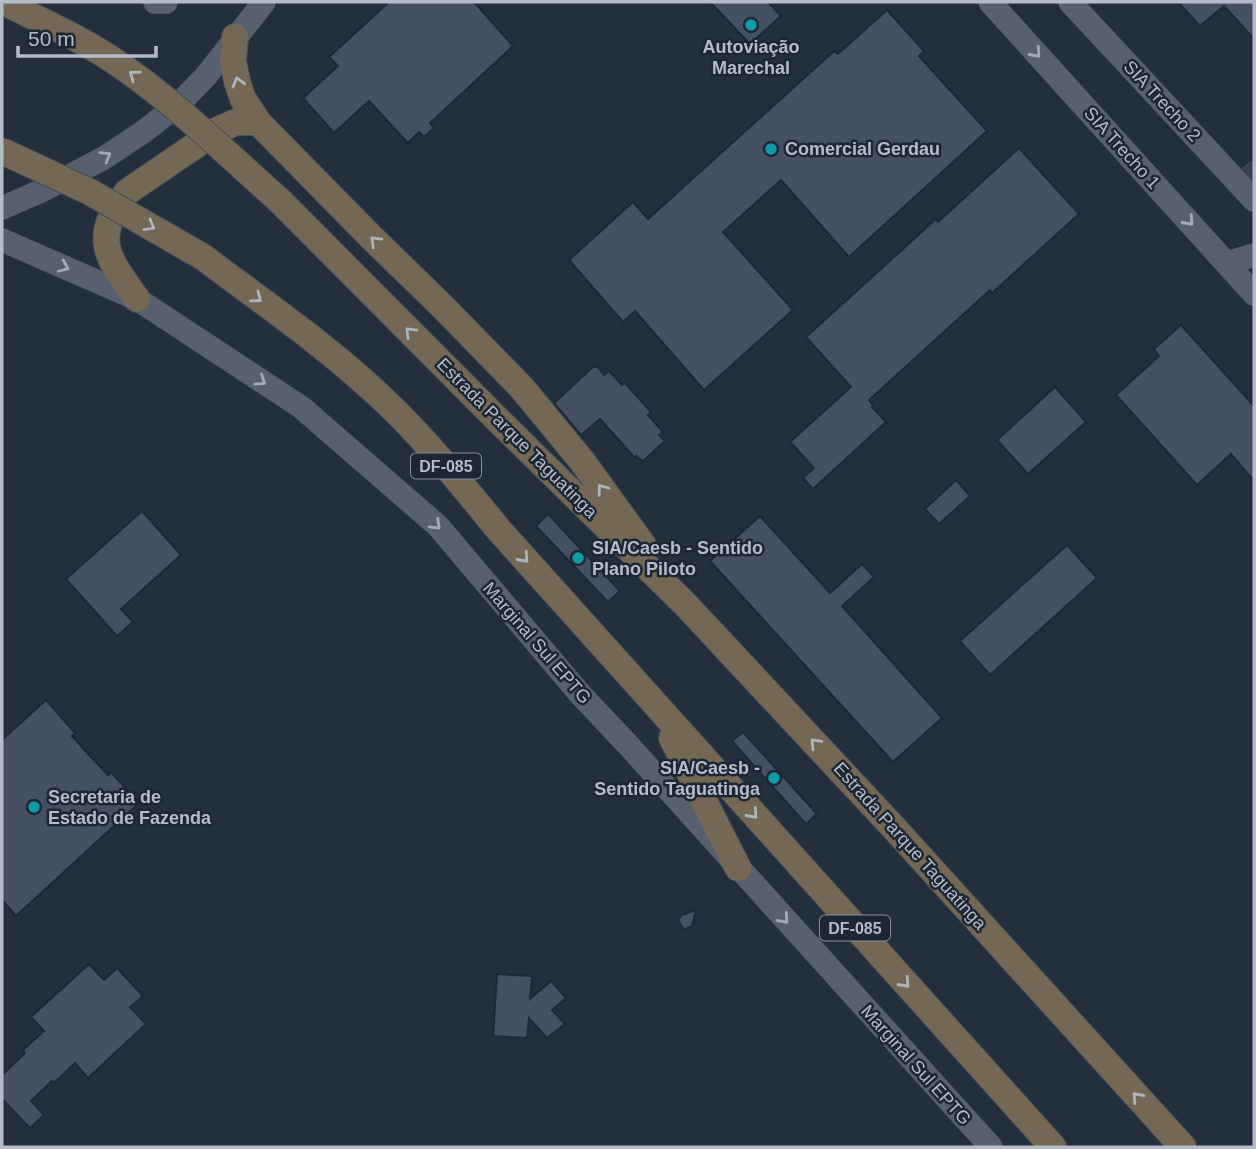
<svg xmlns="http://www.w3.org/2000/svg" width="1256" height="1149" viewBox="0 0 1256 1149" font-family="Arial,sans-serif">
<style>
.building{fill:#455162;stroke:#1f2835;stroke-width:2}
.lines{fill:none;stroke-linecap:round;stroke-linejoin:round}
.minor-casing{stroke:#565f6c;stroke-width:19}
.major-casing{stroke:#414a57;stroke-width:24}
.highway-casing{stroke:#434c59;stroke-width:28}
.minor{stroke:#38414e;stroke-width:18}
.major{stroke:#56606e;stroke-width:23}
.highway{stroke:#746855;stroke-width:26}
.highway-bridge-casing{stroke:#434c59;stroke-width:28;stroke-linecap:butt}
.highway-bridge{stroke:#746855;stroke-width:26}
.oneway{stroke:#a1aab7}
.oneway2{stroke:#aeb4bd}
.culture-dot{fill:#0f9aa8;stroke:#1d2633;stroke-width:2.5}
.labels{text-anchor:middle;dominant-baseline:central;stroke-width:5;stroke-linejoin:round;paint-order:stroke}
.shield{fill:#1d2633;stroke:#878f9c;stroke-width:2}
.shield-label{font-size:16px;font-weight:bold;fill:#b4bcc9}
.poi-label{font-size:18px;font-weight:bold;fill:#b4bcc9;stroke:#1d2633;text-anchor:start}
.street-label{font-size:18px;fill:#b4bcc9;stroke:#1d2633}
</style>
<rect width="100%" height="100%" fill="#242f3e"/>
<g class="building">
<polygon points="389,2 474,2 513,46 430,123 434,128 424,137 419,132 408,143 369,101 334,133 303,98 338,66 329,57"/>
<polygon points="710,2 768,2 781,16 750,44"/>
<polygon points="1178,2 1254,2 1254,39 1224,6 1200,26"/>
<polygon points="887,10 924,51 919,56 987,131 849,257 781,180 723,232 793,310 704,390 635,311 623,322 569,260 633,202 648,219 834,51 838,54"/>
<polygon points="1019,148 1079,214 992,293 990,290 869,400 873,405 872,407 886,422 813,489 803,478 814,468 790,442 851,387 806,337 936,219 938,222"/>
<polygon points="1181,325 1254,406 1254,481 1231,454 1197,485 1116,395 1159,356 1154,349"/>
<polygon points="594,366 595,367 597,366 604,375 609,371 622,385 625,383 651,412 648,415 663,432 659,435 665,441 643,461 636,456 635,458 600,419 581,435 554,403"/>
<polygon points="1055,387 1086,422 1028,474 997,440"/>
<polygon points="956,480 970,496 939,524 925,509"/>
<polygon points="142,511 181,555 121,609 133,622 117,636 66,579"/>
<polygon points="548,514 620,591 608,602 536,526"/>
<polygon points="760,516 830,593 862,564 874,577 842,606 942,718 893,762 710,561"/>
<polygon points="1067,545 1097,578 990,675 960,641"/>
<polygon points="46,700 75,733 72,736 89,755 108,775 111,772 139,803 16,916 2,900 2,740"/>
<polygon points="743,732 817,814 806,824 732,741"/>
<polygon points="696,910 692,926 684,930 678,920 682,915"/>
<polygon points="89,964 104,980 117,968 143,996 130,1007 146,1024 88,1078 75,1063 54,1083 52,1081 31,1101 44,1115 30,1128 2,1099 2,1075 25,1053 23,1050 44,1031 31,1017"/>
<polygon points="497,974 532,976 530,999 551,981 566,998 552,1010 565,1024 547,1038 529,1018 527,1038 493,1036"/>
</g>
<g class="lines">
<defs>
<polyline id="minor" points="1240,183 1254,171"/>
<g id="major">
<polyline points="155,2 166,2"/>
<polyline points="990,2 1254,294"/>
<polyline points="1070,2 1254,200"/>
<polyline points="2,208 41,191 104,158 143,132 178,105 206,76 264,2"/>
<polyline points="2,240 137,299 301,407 438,526 580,694 630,747 991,1147"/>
<polyline points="1227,263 1254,255"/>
</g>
<g id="highway">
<polyline points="235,37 233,61 237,81 243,99 258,122 371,237 442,306 522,388 582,461 643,545"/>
<polyline points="279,200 499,421 685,604 895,829 1183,1147"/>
<path d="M203,257c62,47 127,91 183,145 41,39 77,84 113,128l554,617"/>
<path d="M137,299c-30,-42 -46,-60 -10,-107l91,-62 18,-8h22"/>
<polyline points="672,738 738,868"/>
</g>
</defs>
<use href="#minor" class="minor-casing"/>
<use href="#major" class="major-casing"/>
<use href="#highway" class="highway-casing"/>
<use href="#minor" class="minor"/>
<use href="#major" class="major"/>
<use href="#highway" class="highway"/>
<defs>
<g id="highway-bridge">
<path d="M10,5c38,19 78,37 113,62 56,39 105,88 156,133"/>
<polyline points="2,151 90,192 203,257"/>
</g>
</defs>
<use href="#highway-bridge" class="highway-bridge-casing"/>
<use href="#highway-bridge" class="highway-bridge"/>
</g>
<defs><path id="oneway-chevron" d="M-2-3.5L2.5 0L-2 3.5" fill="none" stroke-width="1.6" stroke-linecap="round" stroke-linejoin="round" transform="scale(1.75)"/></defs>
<g class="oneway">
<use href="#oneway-chevron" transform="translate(1036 53) rotate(48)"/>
<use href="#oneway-chevron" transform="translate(106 156) rotate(-31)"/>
<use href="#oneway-chevron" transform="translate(1189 221) rotate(48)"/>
<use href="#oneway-chevron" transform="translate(64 267) rotate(23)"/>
<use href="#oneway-chevron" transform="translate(261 381) rotate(34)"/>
<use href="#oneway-chevron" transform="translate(436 525) rotate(44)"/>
<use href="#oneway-chevron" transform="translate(784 919) rotate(48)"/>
</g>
<g class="oneway2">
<use href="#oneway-chevron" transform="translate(134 75) rotate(-143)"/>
<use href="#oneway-chevron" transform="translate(238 82) rotate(-105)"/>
<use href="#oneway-chevron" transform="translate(150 226) rotate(30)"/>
<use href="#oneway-chevron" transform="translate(375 241) rotate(-136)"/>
<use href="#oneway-chevron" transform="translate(257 298) rotate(37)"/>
<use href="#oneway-chevron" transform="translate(410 332) rotate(-135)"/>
<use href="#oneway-chevron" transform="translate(602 489) rotate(-126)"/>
<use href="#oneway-chevron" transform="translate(524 558) rotate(48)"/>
<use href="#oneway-chevron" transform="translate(815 743) rotate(-133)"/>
<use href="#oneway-chevron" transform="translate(753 814) rotate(48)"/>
<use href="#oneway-chevron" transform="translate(905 983) rotate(48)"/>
<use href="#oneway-chevron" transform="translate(1137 1097) rotate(-132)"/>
</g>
<g class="culture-dot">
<circle cx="751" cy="25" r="7"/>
<circle cx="771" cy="149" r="7"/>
<circle cx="578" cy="558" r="7"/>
<circle cx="774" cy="778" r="7"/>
<circle cx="34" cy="807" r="7"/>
</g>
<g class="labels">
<g class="shield">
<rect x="411" y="453.5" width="70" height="25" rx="5"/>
<rect x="820" y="915.5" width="70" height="25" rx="5"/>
</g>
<g class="shield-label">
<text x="446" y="466">DF-085</text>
<text x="855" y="928">DF-085</text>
</g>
<g class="poi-label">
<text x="751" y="47" text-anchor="middle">Autoviação<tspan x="751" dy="21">Marechal</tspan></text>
<text x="785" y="149">Comercial Gerdau</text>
<text x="592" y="548">SIA/Caesb - Sentido<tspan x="592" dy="21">Plano Piloto</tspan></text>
<text x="760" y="768" text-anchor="end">SIA/Caesb -<tspan x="760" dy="21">Sentido Taguatinga</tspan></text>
<text x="48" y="797">Secretaria de<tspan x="48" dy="21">Estado de Fazenda</tspan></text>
</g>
<g class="street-label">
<text transform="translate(1162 101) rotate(47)">SIA Trecho 2</text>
<text transform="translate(1122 148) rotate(48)">SIA Trecho 1</text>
<text transform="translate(517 438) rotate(45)">Estrada Parque Taguatinga</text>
<text transform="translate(537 643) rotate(49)">Marginal Sul EPTG</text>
<text transform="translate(910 846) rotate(48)">Estrada Parque Taguatinga</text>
<text transform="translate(916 1065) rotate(48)">Marginal Sul EPTG</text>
</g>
</g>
<rect width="1256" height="1149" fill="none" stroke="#b4bcc9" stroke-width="7"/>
<path d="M18 46v10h138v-10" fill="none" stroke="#b4bcc9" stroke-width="3.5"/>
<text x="28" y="46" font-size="21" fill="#b4bcc9" stroke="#1d2633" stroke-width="5" paint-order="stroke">50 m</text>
</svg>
